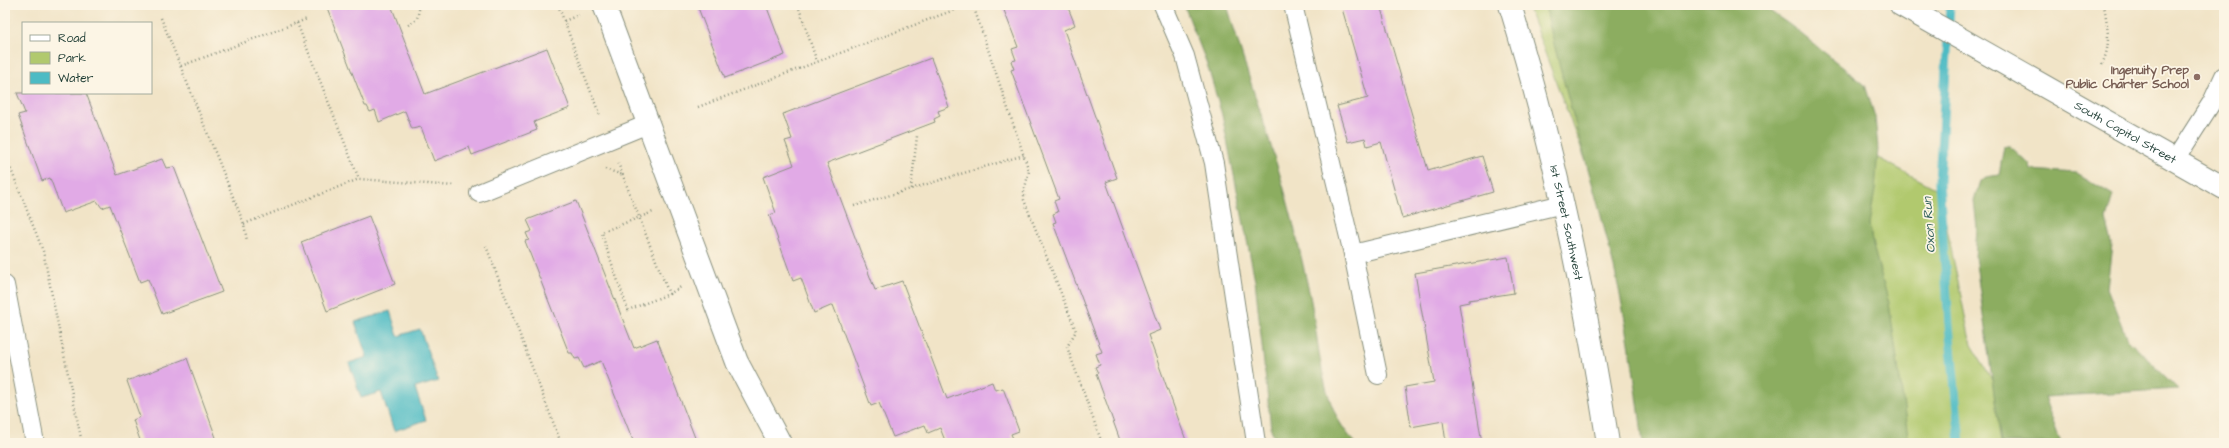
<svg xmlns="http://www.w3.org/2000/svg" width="2229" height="448" viewBox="0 0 2229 448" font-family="'Architects Daughter',sans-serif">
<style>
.green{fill:#b1c96e;stroke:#688351}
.forest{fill:#8cad61;stroke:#56754a}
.water{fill:#4dbbc4;stroke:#367c7c}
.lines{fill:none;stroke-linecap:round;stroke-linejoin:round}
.stream{stroke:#4dbbc4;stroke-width:9}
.building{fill:#e1aae6}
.lane-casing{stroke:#88907e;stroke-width:20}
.street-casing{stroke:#88907e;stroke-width:24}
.primary-casing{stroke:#88907e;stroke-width:24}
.path{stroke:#88907e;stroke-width:2.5;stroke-dasharray:1 3;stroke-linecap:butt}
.lane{stroke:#fff;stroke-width:18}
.street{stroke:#fff;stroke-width:22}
.primary{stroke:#fff;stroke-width:22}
.education-dot{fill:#8d6e63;stroke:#fcf5e5;stroke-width:1.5}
.labels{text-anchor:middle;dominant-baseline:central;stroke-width:3.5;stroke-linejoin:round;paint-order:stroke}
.education-label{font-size:12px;font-weight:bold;fill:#785e54;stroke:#fcf5e5;text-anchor:end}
.street-label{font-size:12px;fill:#1f3d34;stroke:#fcf5e5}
.water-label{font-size:13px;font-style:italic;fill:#2a5c58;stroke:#fcf5e5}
</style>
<rect width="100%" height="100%" fill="#fcf5e5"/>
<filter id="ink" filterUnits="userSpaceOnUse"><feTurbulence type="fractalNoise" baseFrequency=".025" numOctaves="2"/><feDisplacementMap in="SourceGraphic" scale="8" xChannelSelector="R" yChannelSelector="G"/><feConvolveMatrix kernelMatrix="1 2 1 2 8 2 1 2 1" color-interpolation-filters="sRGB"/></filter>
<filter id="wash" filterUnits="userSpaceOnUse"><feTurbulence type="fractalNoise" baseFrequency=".012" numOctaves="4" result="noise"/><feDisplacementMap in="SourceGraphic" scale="16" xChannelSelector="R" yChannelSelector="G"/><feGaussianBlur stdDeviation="0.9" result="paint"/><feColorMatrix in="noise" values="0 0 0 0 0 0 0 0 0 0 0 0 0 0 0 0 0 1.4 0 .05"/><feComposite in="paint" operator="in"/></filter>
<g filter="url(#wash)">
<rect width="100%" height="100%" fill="#f1e4c7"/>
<polygon class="green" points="1527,5 1587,5 1939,190 1971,345 2031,443 1657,443 1633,286"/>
<g class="forest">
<path d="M1184,5h43c16,57 36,113 53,170 12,40 21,81 30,121 10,46 9,113 46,147h-80l-5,-14 -16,-149 -33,-165 -15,-51z"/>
<path d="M1545,5h216l29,20 75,60 10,32 3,31 -3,42 -6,34 4,22 16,57 20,140h-266c-8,-67 -18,-135 -35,-200 -20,-80 -46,-158 -63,-238z"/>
<polygon points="2004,146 2010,146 2030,165 2031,170 2076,173 2113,195 2106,219 2112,244 2107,288 2127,339 2178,389 2044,397 2061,443 2001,443 1975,257 1977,229 1974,200 1980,181 1986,177 1999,175"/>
</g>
<polygon class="water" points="390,311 398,336 420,329 438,381 415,388 426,420 394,431 381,392 361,398 349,363 367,357 355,322"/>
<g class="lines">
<polyline class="stream" points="1950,5 1939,182 1949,325 1960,443"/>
</g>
<g id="blocks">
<g class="building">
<polygon points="326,5 391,5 425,94 547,48 570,108 534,122 537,130 472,155 469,147 434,161 421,127 412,129 405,111 379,122 375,110 370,112 367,106 365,106"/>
<polygon points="697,5 766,5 785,55 725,78"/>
<polygon points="1002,5 1067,5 1075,25 1064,30 1117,178 1106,182 1160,330 1148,335 1187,443 1121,443 1096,374 1098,373 1095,367 1100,365 1096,354 1102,352 1053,223 1056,222 1053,214 1058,212 1054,201 1059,199 1011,70 1014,69 1011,61 1016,60 1012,49 1018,47"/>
<polygon points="1341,5 1380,5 1428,170 1438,167 1438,169 1482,156 1493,192 1402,218 1381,142 1367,146 1365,138 1348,142 1337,106 1368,98"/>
<polygon points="931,58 949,107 938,111 940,116 934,119 935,122 827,163 875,290 902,281 947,399 992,382 995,390 1003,388 1019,431 1011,434 1015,443 946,443 940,428 928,433 925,425 893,437 879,403 871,406 833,305 814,313 801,278 793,281 769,215 776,213 763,177 794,165 785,141 792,139 783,114"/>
<polygon points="17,93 86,93 117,175 162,159 166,168 174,167 222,292 162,314 148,279 140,282 110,205 102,208 97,201 63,213 50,178 42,181 18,115 25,113"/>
<polygon points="576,201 634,348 657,339 697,443 634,443 601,361 584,368 579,358 575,359 572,353 569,353 525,241 529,240 526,233 532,231 527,220"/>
<polygon points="369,216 395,284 327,311 301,242"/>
<polygon points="1508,257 1514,293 1469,300 1469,302 1459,304 1482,443 1446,443 1443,421 1411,427 1405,387 1434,382 1415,273"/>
<polygon points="187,358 218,443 141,443 133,420 140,417 127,381"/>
</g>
</g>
</g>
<g filter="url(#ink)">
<use href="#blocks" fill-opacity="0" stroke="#88907e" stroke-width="1"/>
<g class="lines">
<defs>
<g id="lane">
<polyline points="1163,5 1185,56 1214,163 1256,443"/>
<polyline points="1293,5 1353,254 1563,204"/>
<polyline points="2175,160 2212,102 2224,76"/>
<polyline points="479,193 648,124"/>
<polyline points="1353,254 1378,375"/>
<polyline points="5,285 35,443"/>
</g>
<g id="street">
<polyline points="604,5 737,362 780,443"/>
<path id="s1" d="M1510,5c44,143 75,290 98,438"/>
</g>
<g id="primary">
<path id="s2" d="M1901,5l323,183"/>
</g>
</defs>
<use href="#lane" class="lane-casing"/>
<use href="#street" class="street-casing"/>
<use href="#primary" class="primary-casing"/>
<g class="path">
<polyline points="558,5 600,116"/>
<polyline points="798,5 817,62"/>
<polyline points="973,5 1029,171 1024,192 1024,200 1076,331 1067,347 1102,443"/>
<polyline points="161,18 244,224 247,241"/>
<polyline points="564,21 579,15"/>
<polyline points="297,23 359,179"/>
<polyline points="408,25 417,19 420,5"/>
<path d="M2102,64c10,-20 5,-38 2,-59"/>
<polyline points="181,66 307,19"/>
<polyline points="698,107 967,5"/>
<polyline points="5,154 43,251 82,443"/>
<polyline points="618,163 669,294 628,310 605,244 602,232 653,212"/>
<polyline points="605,169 623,175"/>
<polyline points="911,189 917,136"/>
<polyline points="854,206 1024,155"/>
<polyline points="244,224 359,179 455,186"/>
<polyline points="486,246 561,443"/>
<polyline points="669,294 681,287"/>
</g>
<use href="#lane" class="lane"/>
<use href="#street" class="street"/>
<use href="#primary" class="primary"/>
</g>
</g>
<circle class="education-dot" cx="2197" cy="77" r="4"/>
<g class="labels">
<g class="education-label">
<text x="2189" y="70">Ingenuity Prep<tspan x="2189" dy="14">Public Charter School</tspan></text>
</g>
<g class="street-label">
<text stroke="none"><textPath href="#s2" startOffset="258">South Capitol Street</textPath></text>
<text stroke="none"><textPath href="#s1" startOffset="225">1st Street Southwest</textPath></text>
</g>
<g class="water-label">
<text transform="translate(1929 225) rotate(-94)">Oxon Run</text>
</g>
</g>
<rect width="2229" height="448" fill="none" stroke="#fcf5e5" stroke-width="20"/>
<rect x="22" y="22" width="130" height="72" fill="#fcf5e5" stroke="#a4ab9e"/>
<rect x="30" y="35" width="20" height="6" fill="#ffffff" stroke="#a4ab9e"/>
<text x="58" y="42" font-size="12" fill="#1f3d34">Road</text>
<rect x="30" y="52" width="20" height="12" fill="#b1c96e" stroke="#a4ab9e"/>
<text x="58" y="62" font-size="12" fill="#1f3d34">Park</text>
<rect x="30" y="72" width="20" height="12" fill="#4dbbc4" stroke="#a4ab9e"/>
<text x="58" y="82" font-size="12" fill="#1f3d34">Water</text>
</svg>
